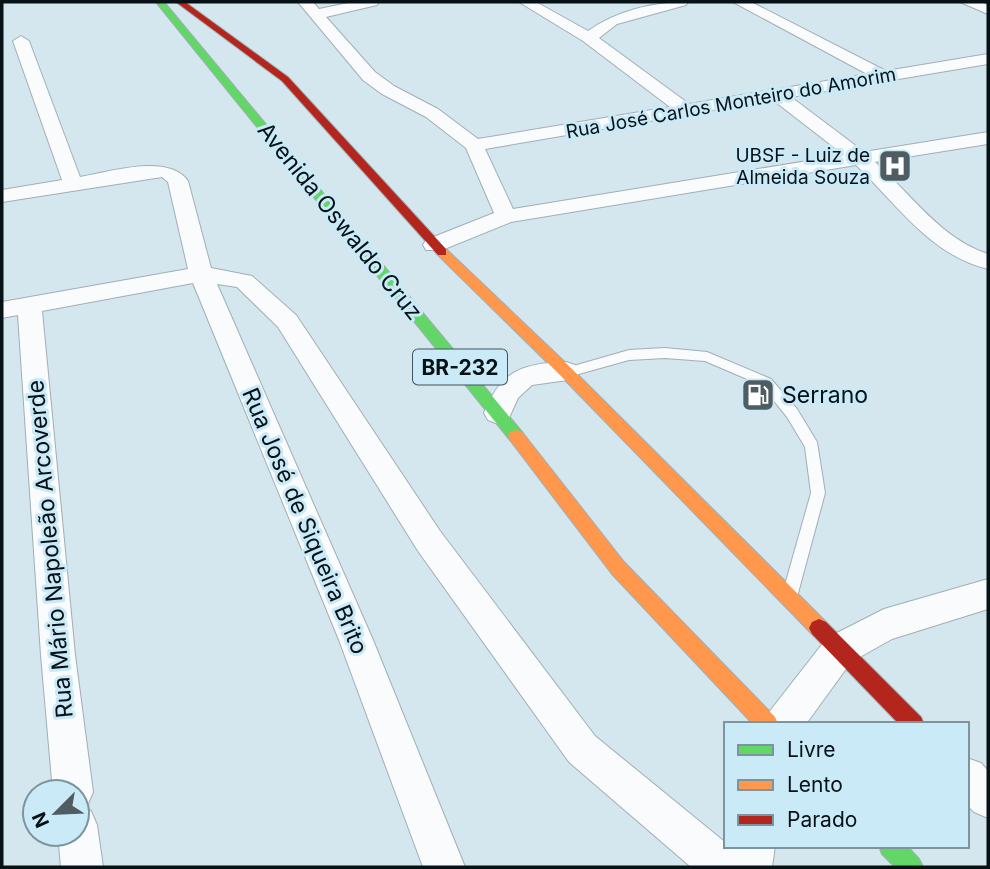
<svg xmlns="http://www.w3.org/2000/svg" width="990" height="869" viewBox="0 0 990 869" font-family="Inter,sans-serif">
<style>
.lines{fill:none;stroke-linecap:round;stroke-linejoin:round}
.lane-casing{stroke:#a1afb5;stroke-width:2}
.street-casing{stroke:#a1afb5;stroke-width:2}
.fast-casing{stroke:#a1afb5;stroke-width:2}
.slow-casing{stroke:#a1afb5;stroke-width:2}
.jam-casing{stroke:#a1afb5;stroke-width:2}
.lane{fill:#f9fbfc;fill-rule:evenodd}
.street{fill:#f9fbfc;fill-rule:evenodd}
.fast{fill:#63d668;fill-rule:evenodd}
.slow{fill:#ff974d;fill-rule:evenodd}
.jam{fill:#b3261e;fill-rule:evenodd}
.labels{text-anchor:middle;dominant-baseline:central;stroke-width:6;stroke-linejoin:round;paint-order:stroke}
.far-street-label{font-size:19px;fill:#071217;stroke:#caeaf8}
.far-poi-label{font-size:19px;fill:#071217;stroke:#caeaf8;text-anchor:end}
.shield{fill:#caeaf8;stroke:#42535a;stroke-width:2}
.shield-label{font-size:21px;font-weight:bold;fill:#071217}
.street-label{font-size:23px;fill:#071217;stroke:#caeaf8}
.poi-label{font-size:23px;fill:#071217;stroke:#caeaf8;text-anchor:start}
</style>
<rect width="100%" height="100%" fill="#d4e6ee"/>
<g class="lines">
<defs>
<polygon id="lane" points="665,348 707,352 771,379 797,409 817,442 825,493 797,597 791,600 785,597 783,592 811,493 805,447 787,417 761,385 705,361 665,358 629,360 568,377 561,372 563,369 629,350"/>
<g id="street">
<path d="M298,2h15l6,7 34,-7h26l-2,3 -51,12 49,55 19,14 44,23 40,30 192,-32 -87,-66 -64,-39h17l52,29c28,-20 65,-29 100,-29l-2,3 -69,19 -18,14 90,66 178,-30 -134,-72h18l135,69 102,-17v10l-197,33 73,55 124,-20v12l-113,18c36,32 66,77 113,92v15c-58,-14 -91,-65 -132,-104l-345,57 -69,28h-16l-3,-5 3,-5 68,-27 -28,-65 -40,-31 -44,-23 -19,-14zM773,100l71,55 -331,54 -28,-60z"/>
<polygon points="960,2 980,2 988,5 988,14"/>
<path d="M21,36l8,5 51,136c30,-5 88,-24 108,4l23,87 41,8 44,39 144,216 155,205 131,107v3l8,3 1,-3h40l-3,21h-81l-122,-105 -151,-211 -140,-224 -41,-40 -20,-3 156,356 92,227h-42l-84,-227 -146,-357 -151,28 33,344 18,137 -6,14 -4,1 8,4 6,14 6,42h-42l-3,-33h19v-42h-24l-12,-137 -23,-340 -16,3v-16l186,-33 -20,-87 -6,-5 -160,25v-12l60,-10 -49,-139z"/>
<path d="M566,362l9,3 4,7 -4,7 -43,6 -14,13 -10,22 -10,4 -10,-4 -4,-7c17,-42 38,-50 82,-51z"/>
<polygon points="988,579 988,609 892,639 851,662 806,724 765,724 770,711 827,638 884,609"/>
<polygon points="967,758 981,763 988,771 988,818 974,812 967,805"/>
</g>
<g id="fast">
<polygon points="156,2 164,2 522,432 524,436 522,440 510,440"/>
<polygon points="879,846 907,846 919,859 923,867 895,867 882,854"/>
</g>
<g id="slow">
<polygon points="442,248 446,249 571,368 826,622 829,628 826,634 819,637 812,634 561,376 438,255 438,249"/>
<polygon points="516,430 522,432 624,562 775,717 778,724 753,724 612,574 510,440 508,436 510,432"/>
</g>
<g id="jam">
<polygon points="176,2 185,2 288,77 446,249 446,255 438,255 282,81"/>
<polygon points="819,619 826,622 921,717 924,724 899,724 812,634 809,628 812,622"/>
</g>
</defs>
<use href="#lane" class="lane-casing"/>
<use href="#street" class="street-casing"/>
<use href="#fast" class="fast-casing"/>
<use href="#slow" class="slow-casing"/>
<use href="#jam" class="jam-casing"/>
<use href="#lane" class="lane"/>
<use href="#street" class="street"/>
<use href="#fast" class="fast"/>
<use href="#slow" class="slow"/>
<use href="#jam" class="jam"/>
</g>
<defs>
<symbol id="hospital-square" viewBox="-11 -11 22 22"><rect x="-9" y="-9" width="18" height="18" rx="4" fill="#4f5c62" stroke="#caeaf8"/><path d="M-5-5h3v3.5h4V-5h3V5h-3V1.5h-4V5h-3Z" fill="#fff"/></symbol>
<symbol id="fuel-square" viewBox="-11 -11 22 22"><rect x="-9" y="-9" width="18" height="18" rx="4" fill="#4f5c62" stroke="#caeaf8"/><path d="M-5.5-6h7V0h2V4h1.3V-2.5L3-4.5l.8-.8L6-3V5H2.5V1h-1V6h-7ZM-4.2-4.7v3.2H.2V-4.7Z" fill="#fff"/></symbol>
</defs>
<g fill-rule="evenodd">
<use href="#hospital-square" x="876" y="147" width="38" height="38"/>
<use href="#fuel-square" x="739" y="376" width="38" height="38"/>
</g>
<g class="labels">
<g class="far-street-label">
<text transform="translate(731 103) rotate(-10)">Rua José Carlos Monteiro do Amorim</text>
</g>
<g class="far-poi-label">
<text x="870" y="155">UBSF - Luiz de<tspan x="870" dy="22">Almeida Souza</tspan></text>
</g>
<rect class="shield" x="413" y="349.5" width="94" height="35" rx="5"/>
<g class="shield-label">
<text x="460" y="367">BR-232</text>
</g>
<g class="street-label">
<text transform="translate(340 221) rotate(51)">Avenida Oswaldo Cruz</text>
<text transform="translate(305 521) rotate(67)">Rua José de Siqueira Brito</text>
<text transform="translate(50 549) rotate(-95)">Rua Mário Napoleão Arcoverde</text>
</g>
<g class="poi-label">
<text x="782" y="395">Serrano</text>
</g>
</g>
<rect width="990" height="869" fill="none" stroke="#071217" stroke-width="7"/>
<rect x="724" y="722" width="245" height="126" fill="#caeaf8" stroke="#7c949e" stroke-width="2"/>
<rect x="738" y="745" width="35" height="10" fill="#63d668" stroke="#7c949e" stroke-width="2"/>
<text x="787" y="757" font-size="21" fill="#071217">Livre</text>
<rect x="738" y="780" width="35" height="10" fill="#ff974d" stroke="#7c949e" stroke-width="2"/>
<text x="787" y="792" font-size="21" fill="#071217">Lento</text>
<rect x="738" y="815" width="35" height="10" fill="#b3261e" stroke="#7c949e" stroke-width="2"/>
<text x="787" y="827" font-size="21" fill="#071217">Parado</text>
<g transform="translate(56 813) rotate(246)"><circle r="33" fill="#caeaf8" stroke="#7c949e" stroke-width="2"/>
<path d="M0-5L12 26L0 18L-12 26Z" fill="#4f5c62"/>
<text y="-10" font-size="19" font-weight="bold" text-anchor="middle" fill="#071217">N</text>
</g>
</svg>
